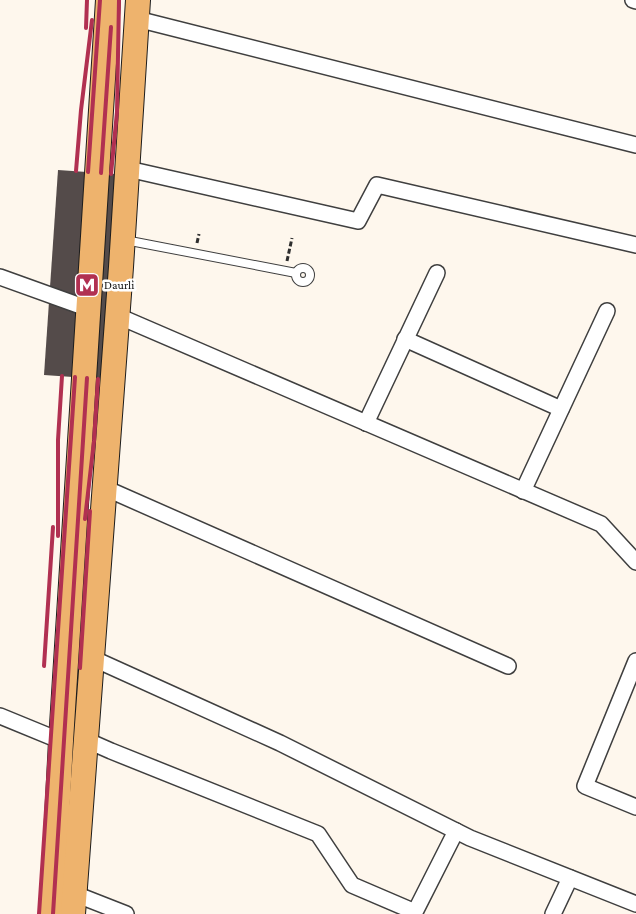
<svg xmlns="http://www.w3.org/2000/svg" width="636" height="914" viewBox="0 0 636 914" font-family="'Crimson Pro',serif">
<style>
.building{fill:#544b4a}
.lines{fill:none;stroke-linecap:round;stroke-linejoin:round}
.lane-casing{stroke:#3f3f3f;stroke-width:10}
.street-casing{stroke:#3f3f3f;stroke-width:18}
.primary-casing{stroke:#1d1d1d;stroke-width:26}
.path{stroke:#2e2e2e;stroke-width:3;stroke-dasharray:5 2.5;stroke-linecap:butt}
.lane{stroke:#fff;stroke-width:8}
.street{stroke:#fff;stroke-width:15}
.primary{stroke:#eeb36d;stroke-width:24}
.rail{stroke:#b13051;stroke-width:4}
.labels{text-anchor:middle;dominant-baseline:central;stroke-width:5;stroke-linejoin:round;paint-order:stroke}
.poi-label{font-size:12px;fill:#0c0c0c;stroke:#fff;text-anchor:start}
</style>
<rect width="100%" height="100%" fill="#fef7ed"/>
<polygon class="building" points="58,170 130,175 116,380 44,375"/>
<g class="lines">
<defs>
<g id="lane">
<polyline points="125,240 296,273"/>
<circle cx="303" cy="275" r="7"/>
</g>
<g id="street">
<polyline points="633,0 636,1"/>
<polyline points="137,19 636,145"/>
<polyline points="128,169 358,221 377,185 636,245"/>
<polyline points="0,277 89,309"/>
<polyline points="118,316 601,524 636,562"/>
<polyline points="405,339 561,409"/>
<polyline points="366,423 437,273"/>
<polyline points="105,488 508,666"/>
<polyline points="523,491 607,311"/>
<polyline points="92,658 280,743 470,838 636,904"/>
<polyline points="636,661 585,786 636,807"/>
<polyline points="0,716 61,741"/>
<polyline points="86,740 111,751 318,834 352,885 415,912 456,831"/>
<polyline points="75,894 126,914"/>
<polyline points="553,914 570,878"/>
</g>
<g id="primary">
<polyline points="52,914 61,741 108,0"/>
<polyline points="73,914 121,267 138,0"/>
</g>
</defs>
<use href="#lane" class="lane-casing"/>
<use href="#street" class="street-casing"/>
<use href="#primary" class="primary-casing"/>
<g class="path">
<polyline points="197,243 199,234"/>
<polyline points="287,261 292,238"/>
</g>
<use href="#lane" class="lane"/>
<use href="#street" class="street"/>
<use href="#primary" class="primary"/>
<g class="rail">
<polyline points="86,28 87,0"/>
<polyline points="76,171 81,110 92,20"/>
<polyline points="88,172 100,0"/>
<polyline points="101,173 111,27"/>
<polyline points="111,174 117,112 119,0"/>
<polyline points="85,519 94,441 98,379"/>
<polyline points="58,536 58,440 62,376"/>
<polyline points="44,666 53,527"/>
<polyline points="80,668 90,511"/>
<polyline points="39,914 75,377"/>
<polyline points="53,914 87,378"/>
</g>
</g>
<defs>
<symbol id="metro-square" viewBox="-11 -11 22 22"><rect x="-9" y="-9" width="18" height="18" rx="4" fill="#b13051" stroke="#fff"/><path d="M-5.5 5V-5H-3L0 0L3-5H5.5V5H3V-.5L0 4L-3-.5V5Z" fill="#fff"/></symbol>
</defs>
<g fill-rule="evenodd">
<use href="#metro-square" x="73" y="271" width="28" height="28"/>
</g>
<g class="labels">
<g class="poi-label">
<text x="104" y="285">Daurli</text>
</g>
</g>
</svg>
